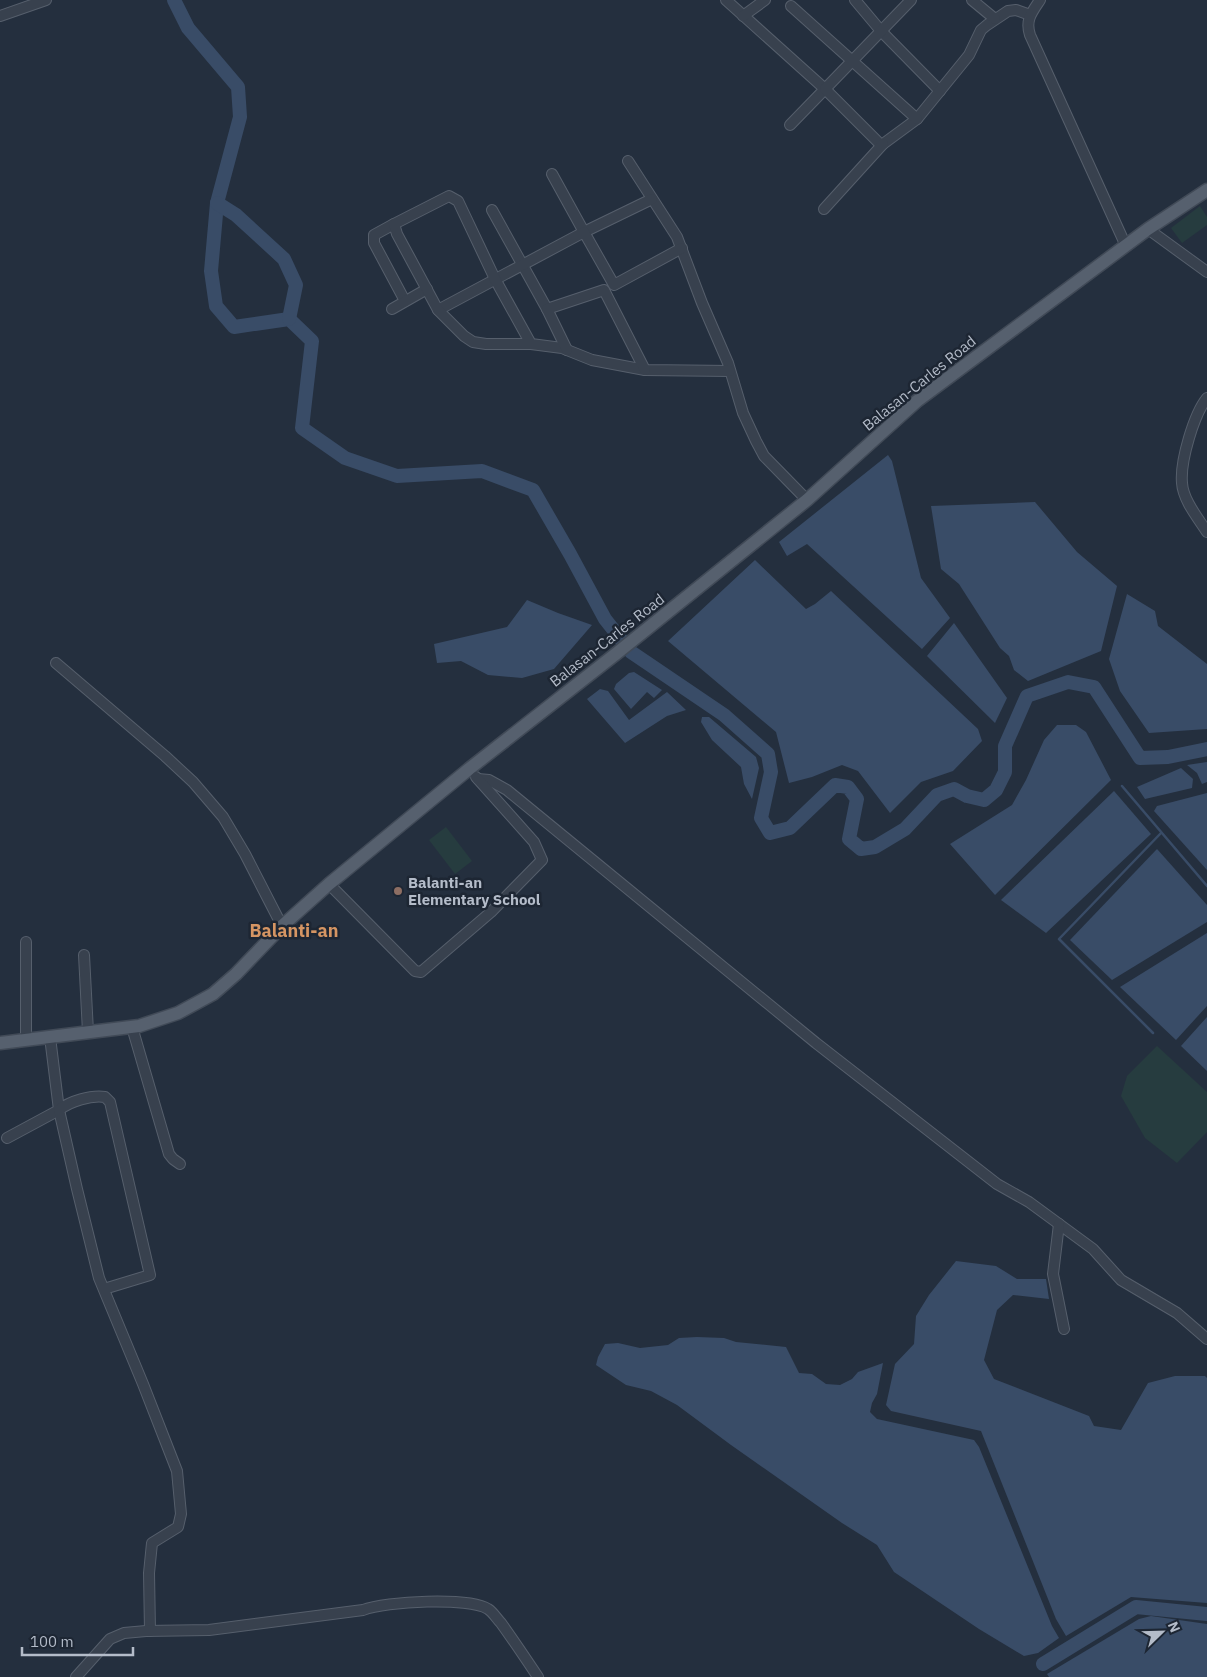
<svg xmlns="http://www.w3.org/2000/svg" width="1207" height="1677" viewBox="0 0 1207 1677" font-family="'IBM Plex Sans',sans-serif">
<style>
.green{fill:#263c3f}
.water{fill:#394c67}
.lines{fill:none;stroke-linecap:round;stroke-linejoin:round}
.stream{stroke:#394c67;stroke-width:2.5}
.river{stroke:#394c67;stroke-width:14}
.minor-casing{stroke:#565f6c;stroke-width:12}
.major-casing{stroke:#414a57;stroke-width:15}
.minor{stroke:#38414e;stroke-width:10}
.major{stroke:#56606e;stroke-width:12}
.education-dot{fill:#8d6e63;stroke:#1d2633;stroke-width:2}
.labels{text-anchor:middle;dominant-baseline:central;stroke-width:5;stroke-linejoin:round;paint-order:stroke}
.street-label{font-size:15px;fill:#b4bcc9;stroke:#1d2633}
.poi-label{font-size:15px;font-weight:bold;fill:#b4bcc9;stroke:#1d2633;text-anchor:start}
.quarter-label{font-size:18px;font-weight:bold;fill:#d59563;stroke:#1d2633}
</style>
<rect width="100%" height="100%" fill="#242f3e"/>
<g class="green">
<polygon points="1200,206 1207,217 1207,225 1182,243 1171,228"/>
<polygon points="446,827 472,861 455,874 429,840"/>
<polygon points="1157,1046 1207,1092 1207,1132 1177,1163 1145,1138 1121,1096 1127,1076"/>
</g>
<g class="water">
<polygon points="888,455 892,461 921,578 950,618 922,649 807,544 787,556 779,542"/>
<polygon points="1035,502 1077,552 1117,586 1101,651 1028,681 1014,670 1009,656 1000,648 959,584 941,569 931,506"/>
<polygon points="755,560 806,609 815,604 831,591 978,729 982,741 953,771 921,782 890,813 858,771 842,765 812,777 789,783 776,732 668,641"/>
<polygon points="1127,594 1155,611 1158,626 1207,664 1207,729 1149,733 1120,691 1109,659"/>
<polygon points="527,600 558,613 592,625 554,669 522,678 488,675 461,661 437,663 434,644 507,627"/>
<polygon points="954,623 1007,698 995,723 927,656"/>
<polygon points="634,672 662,690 654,698 647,692 631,709 614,689 616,684 629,673"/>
<polygon points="600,689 608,691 629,720 667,692 686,710 667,716 625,743 587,699"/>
<polygon points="702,717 709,717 756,757 759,768 752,799 744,784 741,767 712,740 701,722"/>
<polygon points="1057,725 1076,725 1086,732 1111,780 995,895 950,844 1012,805 1026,780 1044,740"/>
<polygon points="1207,762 1207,782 1202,784 1197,773 1187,765"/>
<polygon points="1181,768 1193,779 1192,788 1145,799 1137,787"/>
<polygon points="1114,791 1151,834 1046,933 1001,900"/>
<polygon points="1207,793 1207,870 1154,811 1157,806"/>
<polygon points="1157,849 1207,905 1207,922 1112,980 1070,940"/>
<polygon points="1207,933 1207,1006 1176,1040 1120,987"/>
<polygon points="1207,1017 1207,1071 1181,1046"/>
<polygon points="956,1261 996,1266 1017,1279 1046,1279 1049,1299 1013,1295 997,1310 984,1360 994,1379 1089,1416 1094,1426 1121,1430 1148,1383 1175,1376 1205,1376 1207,1378 1207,1603 1131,1597 1066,1636 1056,1619 981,1431 891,1411 886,1405 895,1364 914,1344 916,1316 929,1295"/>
<polygon points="697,1337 724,1338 736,1342 786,1347 799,1373 812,1374 826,1384 840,1385 852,1379 858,1372 883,1363 877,1394 872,1403 870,1412 877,1419 974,1440 979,1447 1052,1626 1059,1638 1038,1653 1024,1656 979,1629 894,1572 877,1545 842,1523 731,1445 677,1405 651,1391 626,1385 596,1365 598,1357 605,1344 618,1343 640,1348 668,1345 679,1338"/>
<polygon points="1151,1616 1207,1624 1207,1677 1049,1677 1047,1674 1139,1619"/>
</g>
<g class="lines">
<g class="stream">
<polyline points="1122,786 1207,886"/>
<polyline points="1153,1033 1059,939 1161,833"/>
</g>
<g class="river">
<polyline points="174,0 188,28 238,87 240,117 217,203 211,271 216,306 234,327 289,319 312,341 302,428 345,458 397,476 482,471 533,490 570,554 605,619 631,652 724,715 768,754 771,772 761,818 770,833 790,828 835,785 848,787 857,799 849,839 861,849 875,847 905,829 937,795 954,789 967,796 984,800 996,790 1005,772 1005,746 1027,696 1068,682 1094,687 1140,758 1168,757 1207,749"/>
<polyline points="217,203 236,215 284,259 296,285 289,319"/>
<polyline points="1043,1664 1136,1607 1207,1614"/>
</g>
<defs>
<g id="minor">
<polyline points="726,0 825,89 790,125"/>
<polyline points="855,0 881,31 940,91"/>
<polyline points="911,0 825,89 880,144 883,144 917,119 969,55 981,30 987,25 1008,11 1016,10 1030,15"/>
<polyline points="972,0 995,19"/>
<path d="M1040,0c-8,12 -15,20 -10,35l96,211"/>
<polyline points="791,6 917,119"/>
<polyline points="0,16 46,0"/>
<polyline points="743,16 765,0"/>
<polyline points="628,161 677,237 702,303 728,363 743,413 756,441 764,456 807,500"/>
<polyline points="552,174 584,232 652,199"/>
<polyline points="824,209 883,144"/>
<polyline points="492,210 547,309"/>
<polyline points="394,224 374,235 374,243 405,301"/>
<polyline points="1148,229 1207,272"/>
<polyline points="392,309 427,289"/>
<polyline points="438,310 584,232 614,285 682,248"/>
<polyline points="531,344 495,279 458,201 449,196 394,224 397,234 438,310 464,336 473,342 486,344 531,344 562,348 592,360 645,370 730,371"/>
<polyline points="567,350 547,309 604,290 645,370"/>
<path d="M1207,398c-13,16 -27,63 -25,85 1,17 16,35 25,49"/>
<polyline points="56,663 165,756 193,782 223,817 245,854 282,926"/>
<polyline points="478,779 489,780 507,790 816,1043 997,1184 1029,1202 1093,1249 1121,1280 1177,1313 1207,1339"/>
<polyline points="329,884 415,971 421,972 491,912 542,860 534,842 476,777"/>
<polyline points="84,955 88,1032"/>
<polyline points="132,1027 169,1154 173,1159 180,1164"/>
<polyline points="26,1040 26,942"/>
<polyline points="7,1138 59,1110 50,1037"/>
<polyline points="1059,1224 1053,1274 1064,1329"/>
<path d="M104,1289l46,-14 -40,-173 -5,-5c-14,-2 -35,4 -46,13l18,79 22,89 44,106 34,87 4,43 -3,13 -26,16 -3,30 1,58"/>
<path d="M76,1677l34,-38 14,-6 22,-2 63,-1 154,-20c23,-9 106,-13 125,-1 5,3 9,10 13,14 13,18 25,36 37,54"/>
</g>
<polyline id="major" points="0,1043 139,1026 178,1013 213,994 236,974 282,926 329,884 469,769 617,653 807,500 917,401 1148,229 1207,190"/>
</defs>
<use href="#minor" class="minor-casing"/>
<use href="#major" class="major-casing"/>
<use href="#minor" class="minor"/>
<use href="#major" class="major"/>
</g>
<circle class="education-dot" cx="398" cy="891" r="5"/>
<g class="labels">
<g class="street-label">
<text transform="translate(919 383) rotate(-39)">Balasan-Carles Road</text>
<text transform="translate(607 640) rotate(-38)">Balasan-Carles Road</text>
</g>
<g class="poi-label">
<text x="408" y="882">Balanti-an<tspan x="408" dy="17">Elementary School</tspan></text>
</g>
<g class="quarter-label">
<text x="294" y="930">Balanti-an</text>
</g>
</g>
<g transform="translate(1162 1632) rotate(67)" stroke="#1d2633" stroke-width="4" paint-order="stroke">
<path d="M0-4L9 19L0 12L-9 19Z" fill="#b4bcc9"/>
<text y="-8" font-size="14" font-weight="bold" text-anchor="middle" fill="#b4bcc9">N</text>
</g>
<path d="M22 1647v8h111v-8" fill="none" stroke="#b4bcc9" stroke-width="2.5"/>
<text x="30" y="1647" font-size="15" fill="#b4bcc9" stroke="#1d2633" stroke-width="4" paint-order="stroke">100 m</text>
</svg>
